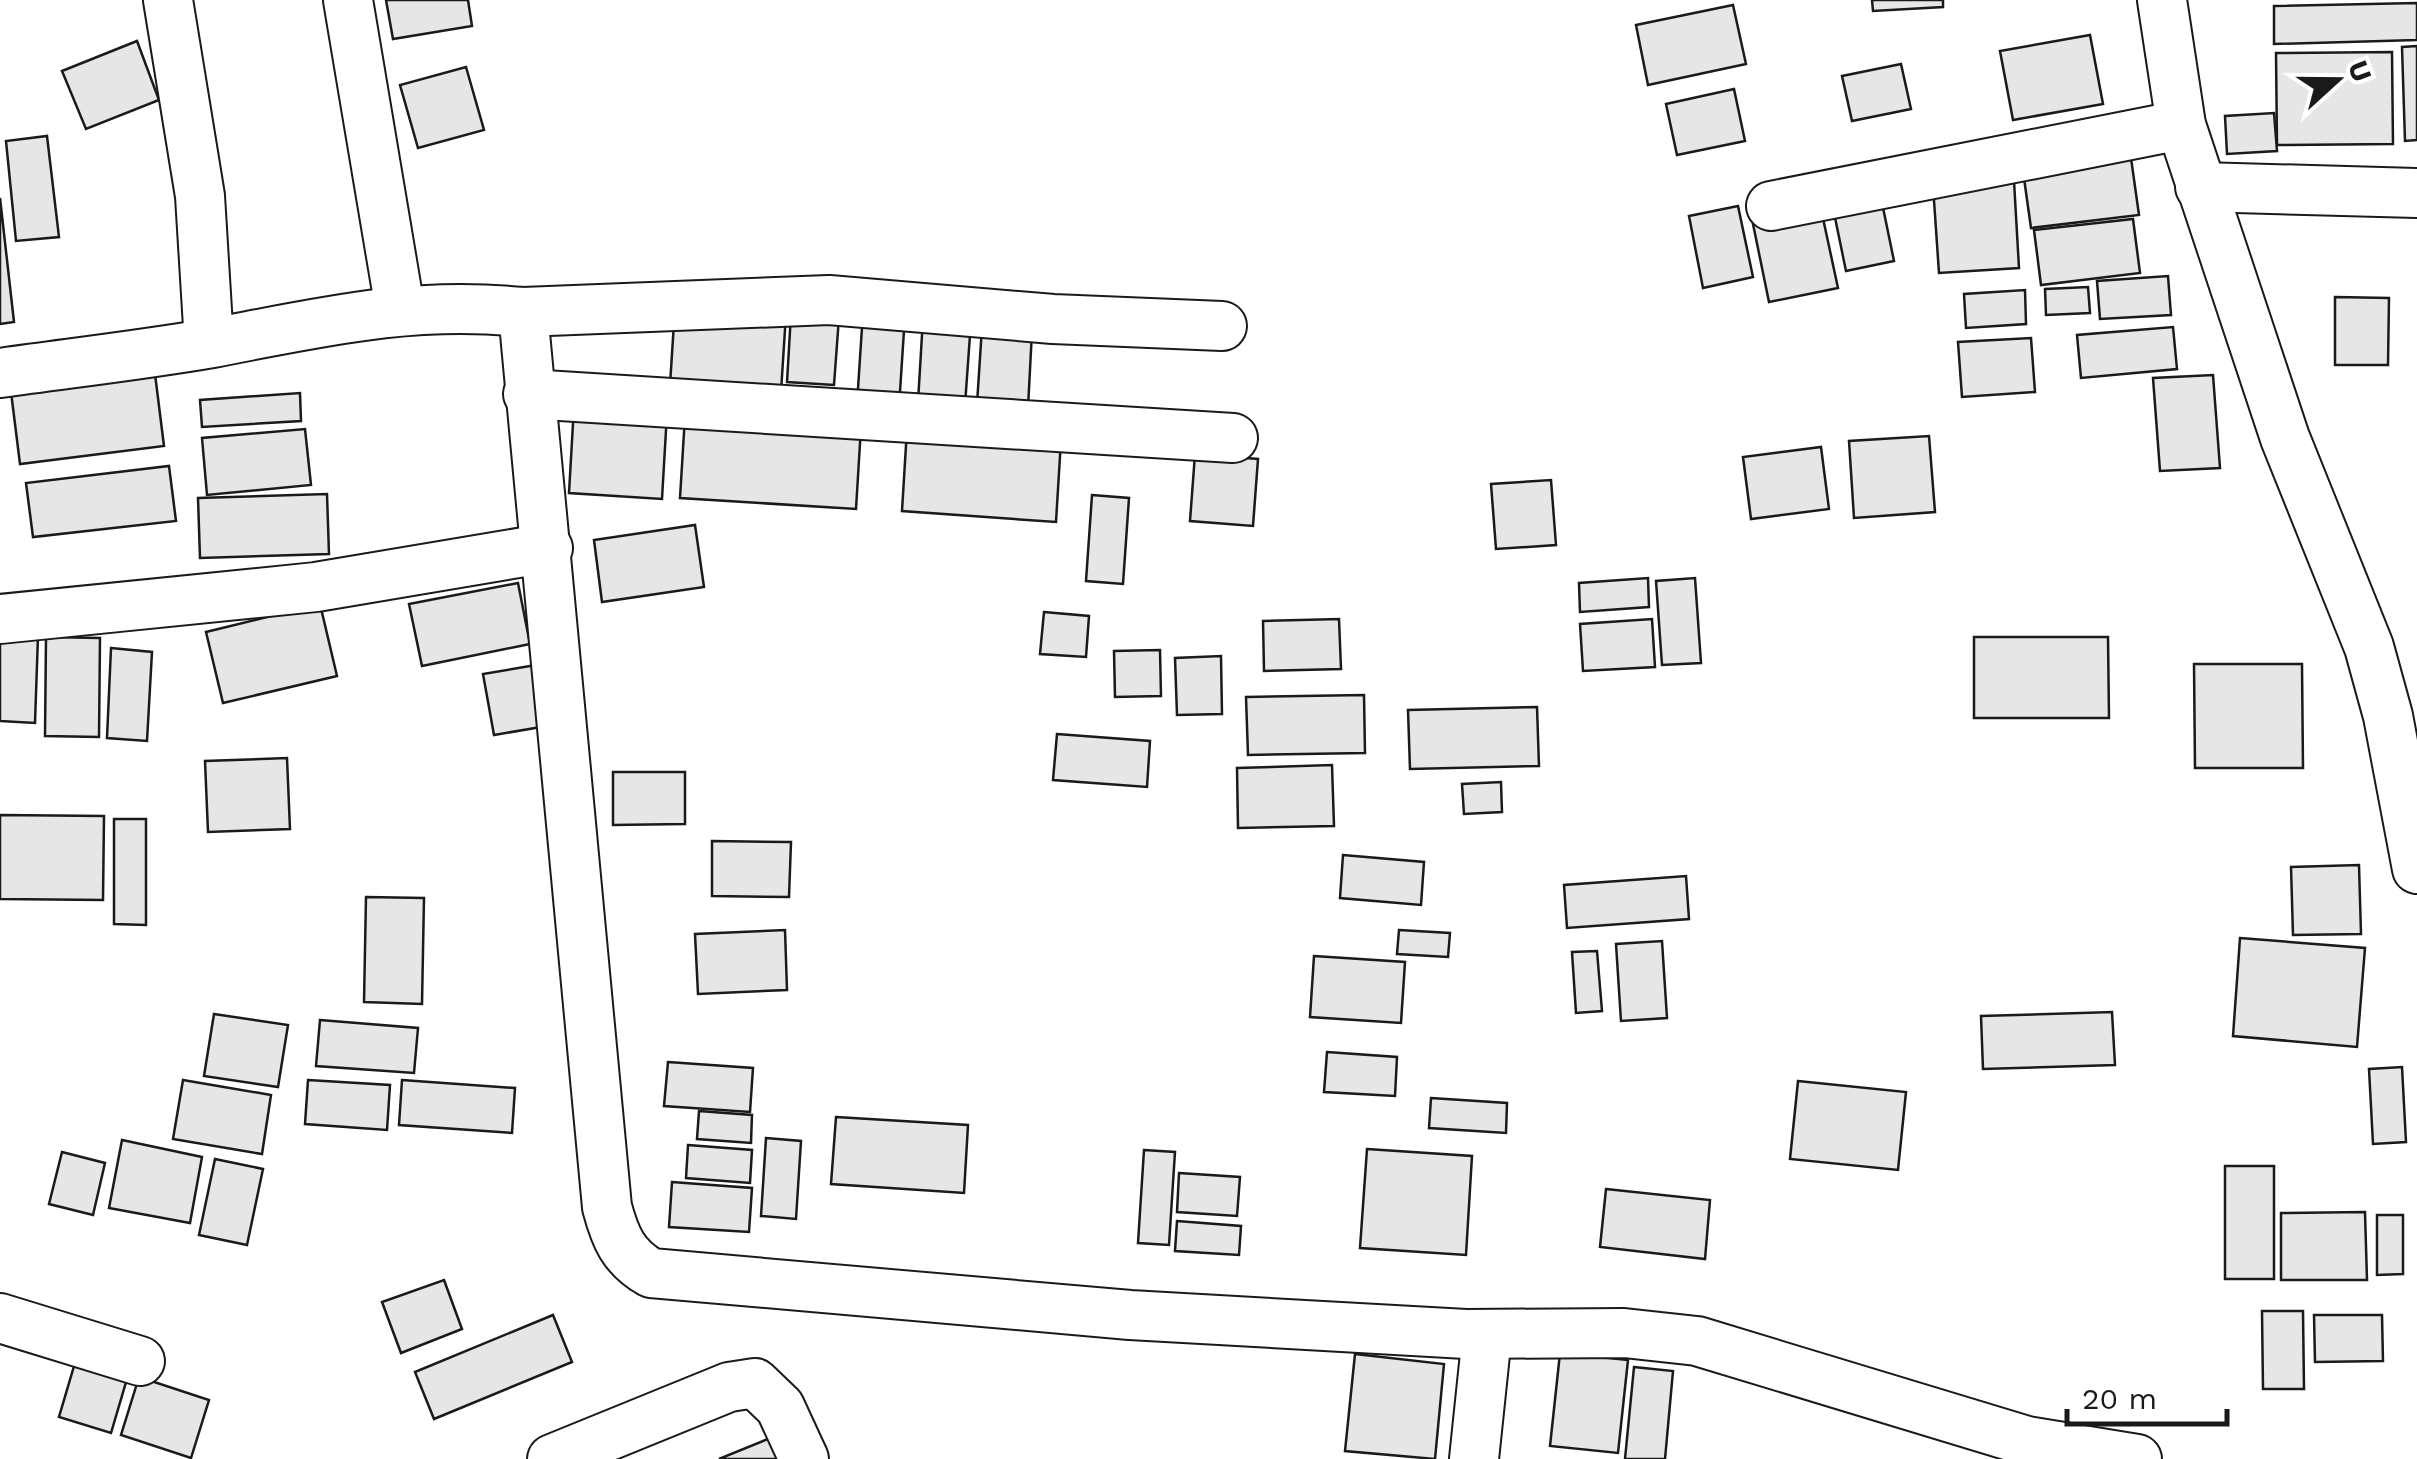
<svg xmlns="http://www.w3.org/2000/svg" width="2417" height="1459" viewBox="0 0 2417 1459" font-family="'Work Sans',sans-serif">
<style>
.building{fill:#e6e6e6;stroke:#1a1a1a;stroke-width:2.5}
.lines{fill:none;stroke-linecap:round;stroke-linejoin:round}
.minor-casing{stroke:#1a1a1a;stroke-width:52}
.minor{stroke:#fff;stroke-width:48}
</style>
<rect width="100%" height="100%" fill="#fff"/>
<g class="building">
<polygon points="386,0 468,0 472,26 393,39"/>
<polygon points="1872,0 1943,0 1943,7 1873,11"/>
<polygon points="2417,3 2417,40 2274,44 2274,6"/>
<polygon points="1733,5 1746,64 1648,85 1636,25"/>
<polygon points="2090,35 2103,104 2013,120 2000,51"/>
<polygon points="137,41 159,100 86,129 62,71"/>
<polygon points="2417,46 2417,140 2405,141 2402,47"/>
<polygon points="2392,52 2393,144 2277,145 2276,53"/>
<polygon points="1901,64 1911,109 1852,121 1842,76"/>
<polygon points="466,67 484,130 418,148 400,85"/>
<polygon points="1734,89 1745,141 1677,155 1666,104"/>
<polygon points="2274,113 2277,151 2227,154 2225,116"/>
<polygon points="47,136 59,237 16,241 6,141"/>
<polygon points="2131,158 2139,215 2031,228 2023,171"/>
<polygon points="2014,181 2019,268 1939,273 1933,186"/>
<polygon points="1880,193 1894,261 1846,271 1832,203"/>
<polygon points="0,198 14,322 0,324"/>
<polygon points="1738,206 1753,277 1703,288 1689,216"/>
<polygon points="1821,209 1838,288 1769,302 1753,224"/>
<polygon points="2133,219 2140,273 2041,285 2034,230"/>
<polygon points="2168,276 2171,315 2100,319 2097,281"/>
<polygon points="2088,287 2090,313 2046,315 2045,289"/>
<polygon points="2025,290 2026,324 1966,328 1964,294"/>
<polygon points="2335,297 2389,298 2388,365 2335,365"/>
<polygon points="675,307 786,314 781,392 670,385"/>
<polygon points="863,312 905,315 899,407 857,404"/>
<polygon points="791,314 839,317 834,385 787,382"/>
<polygon points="923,318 971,321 965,405 918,402"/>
<polygon points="982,327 1032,331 1028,408 977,404"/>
<polygon points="2173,327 2177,369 2081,378 2077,335"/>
<polygon points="2031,338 2035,392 1962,397 1958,342"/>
<polygon points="154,366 164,446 20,464 10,384"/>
<polygon points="2213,375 2220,468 2160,471 2153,378"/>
<polygon points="300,393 301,421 202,427 200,400"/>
<polygon points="574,406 667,413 662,499 569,493"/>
<polygon points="685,416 861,427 856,509 680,498"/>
<polygon points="305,429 311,485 207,495 202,438"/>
<polygon points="907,429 1061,440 1056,522 902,511"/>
<polygon points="1929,436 1935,512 1854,518 1849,441"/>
<polygon points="1821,447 1829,509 1751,519 1743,457"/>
<polygon points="1195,454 1258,459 1253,526 1190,521"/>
<polygon points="169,466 176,521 33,537 26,483"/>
<polygon points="1551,480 1556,545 1496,549 1491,484"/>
<polygon points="327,494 329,554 200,558 198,498"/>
<polygon points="1092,495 1129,498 1123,584 1086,581"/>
<polygon points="695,525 704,587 602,602 594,540"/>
<polygon points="1648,578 1649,607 1580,612 1579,583"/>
<polygon points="1695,578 1701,663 1662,665 1656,581"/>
<polygon points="518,583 530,644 422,666 409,604"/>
<polygon points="320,604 337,676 223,703 206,632"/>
<polygon points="1044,612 1089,616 1086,657 1040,654"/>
<polygon points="1339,619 1341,669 1264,671 1263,621"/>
<polygon points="1652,619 1655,667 1583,671 1580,624"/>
<polygon points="0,634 38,636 35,723 0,721"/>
<polygon points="46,637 100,638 99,737 45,736"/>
<polygon points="1974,637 2108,637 2109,718 1974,718"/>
<polygon points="111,648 152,652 147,741 107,738"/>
<polygon points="1160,650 1161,696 1115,697 1114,651"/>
<polygon points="1221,656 1222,714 1177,715 1175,658"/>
<polygon points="2194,664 2302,664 2303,768 2195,768"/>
<polygon points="536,665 547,726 494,735 483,674"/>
<polygon points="1364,695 1365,753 1248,755 1246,697"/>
<polygon points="1537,707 1539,766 1410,769 1408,710"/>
<polygon points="1057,734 1150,741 1147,787 1053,780"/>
<polygon points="287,758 290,829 208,832 205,761"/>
<polygon points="1332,765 1334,826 1238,828 1237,768"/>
<polygon points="613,772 685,772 685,824 613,825"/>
<polygon points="1501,782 1502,812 1464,814 1462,784"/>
<polygon points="0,815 104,816 103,900 0,899"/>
<polygon points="114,819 146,819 146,925 114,924"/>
<polygon points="712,841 791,842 789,897 712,896"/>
<polygon points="1343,855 1424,862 1421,905 1340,898"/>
<polygon points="2359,865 2361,934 2293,935 2291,867"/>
<polygon points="1686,876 1689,919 1567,928 1564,885"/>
<polygon points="366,897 424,898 422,1004 364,1002"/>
<polygon points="785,930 787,990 698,994 695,934"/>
<polygon points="1399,930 1450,933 1448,957 1397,954"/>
<polygon points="2240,938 2365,948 2357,1047 2233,1036"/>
<polygon points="1662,941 1667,1018 1621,1021 1616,944"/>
<polygon points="1597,951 1602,1011 1576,1013 1572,952"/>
<polygon points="1314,956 1405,962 1401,1023 1310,1017"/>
<polygon points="2112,1012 2115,1065 1983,1069 1981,1016"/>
<polygon points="214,1014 288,1025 278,1087 204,1076"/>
<polygon points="320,1020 418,1028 414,1073 316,1066"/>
<polygon points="1327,1052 1397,1057 1395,1096 1324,1092"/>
<polygon points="668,1062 753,1068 750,1112 664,1106"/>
<polygon points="2402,1067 2406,1142 2373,1144 2369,1069"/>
<polygon points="183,1080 271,1095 262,1154 173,1139"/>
<polygon points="308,1080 390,1085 387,1130 305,1124"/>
<polygon points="402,1080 515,1088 512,1133 399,1125"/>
<polygon points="1798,1081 1906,1092 1898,1170 1790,1159"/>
<polygon points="1431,1098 1507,1103 1506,1133 1429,1128"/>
<polygon points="699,1111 752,1115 751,1143 697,1139"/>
<polygon points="836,1117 968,1125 964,1193 831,1184"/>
<polygon points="766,1138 801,1141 796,1219 761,1216"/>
<polygon points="122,1140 202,1157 190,1223 109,1208"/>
<polygon points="688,1145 752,1150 750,1183 686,1178"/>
<polygon points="1367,1149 1472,1156 1466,1255 1360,1248"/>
<polygon points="1144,1150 1175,1152 1169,1245 1138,1243"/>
<polygon points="62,1152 105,1163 93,1215 49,1204"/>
<polygon points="215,1159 263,1169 247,1245 199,1235"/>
<rect x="2225" y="1166" width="49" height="113"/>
<polygon points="1179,1173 1240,1177 1237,1216 1177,1212"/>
<polygon points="672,1182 752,1188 749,1232 669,1227"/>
<polygon points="1606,1189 1710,1200 1705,1259 1600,1247"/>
<polygon points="2365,1212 2367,1280 2281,1280 2281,1213"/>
<polygon points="2377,1215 2403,1215 2403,1274 2377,1275"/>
<polygon points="1177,1221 1241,1226 1239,1255 1175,1251"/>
<polygon points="444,1280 462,1329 401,1353 382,1302"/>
<polygon points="2262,1311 2303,1311 2304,1389 2263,1389"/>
<polygon points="553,1315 572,1362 434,1419 415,1372"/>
<polygon points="2314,1315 2382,1315 2383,1361 2315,1362"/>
<polygon points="1560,1353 1628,1360 1618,1453 1550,1446"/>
<polygon points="1355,1354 1444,1364 1435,1459 1345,1451"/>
<polygon points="77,1356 129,1372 111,1433 59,1417"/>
<polygon points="1634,1367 1673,1371 1665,1459 1625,1459"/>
<polygon points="139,1377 209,1400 191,1458 121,1435"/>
<polygon points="790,1430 802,1459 719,1459"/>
</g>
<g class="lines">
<defs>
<g id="minor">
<polyline points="168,0 200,196 209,343"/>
<polyline points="348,0 400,309"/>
<polyline points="2162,0 2181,125 2285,438 2369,647 2388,716 2417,869"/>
<polyline points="2200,187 2417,193"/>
<polyline points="1771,206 2181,125"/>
<polyline points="523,312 829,300 1053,319 1222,326"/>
<path d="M0,373c71,-10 142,-18 212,-30 111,-21 197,-42 311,-31l84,895c8,30 16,50 44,66l479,42 336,19 158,-1 73,8 330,100 110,18"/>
<polyline points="528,394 1233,438"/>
<polyline points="0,619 316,587 548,548"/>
<polyline points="0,1318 140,1361"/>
<polyline points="552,1459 729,1387 755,1383 780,1407 804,1459"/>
<polyline points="1474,1459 1487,1335"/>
</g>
</defs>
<use href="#minor" class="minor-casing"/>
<use href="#minor" class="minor"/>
</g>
<g transform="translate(2337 80) rotate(69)" stroke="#ffffff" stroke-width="8" paint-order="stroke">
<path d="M0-8L18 38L0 25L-18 38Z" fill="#1a1a1a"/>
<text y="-15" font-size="28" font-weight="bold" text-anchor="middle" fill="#1a1a1a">U</text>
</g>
<path d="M2067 1409v15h160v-15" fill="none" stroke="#1a1a1a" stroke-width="5"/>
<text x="2082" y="1409" font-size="30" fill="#1a1a1a" stroke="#ffffff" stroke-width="8" paint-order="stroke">20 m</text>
</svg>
